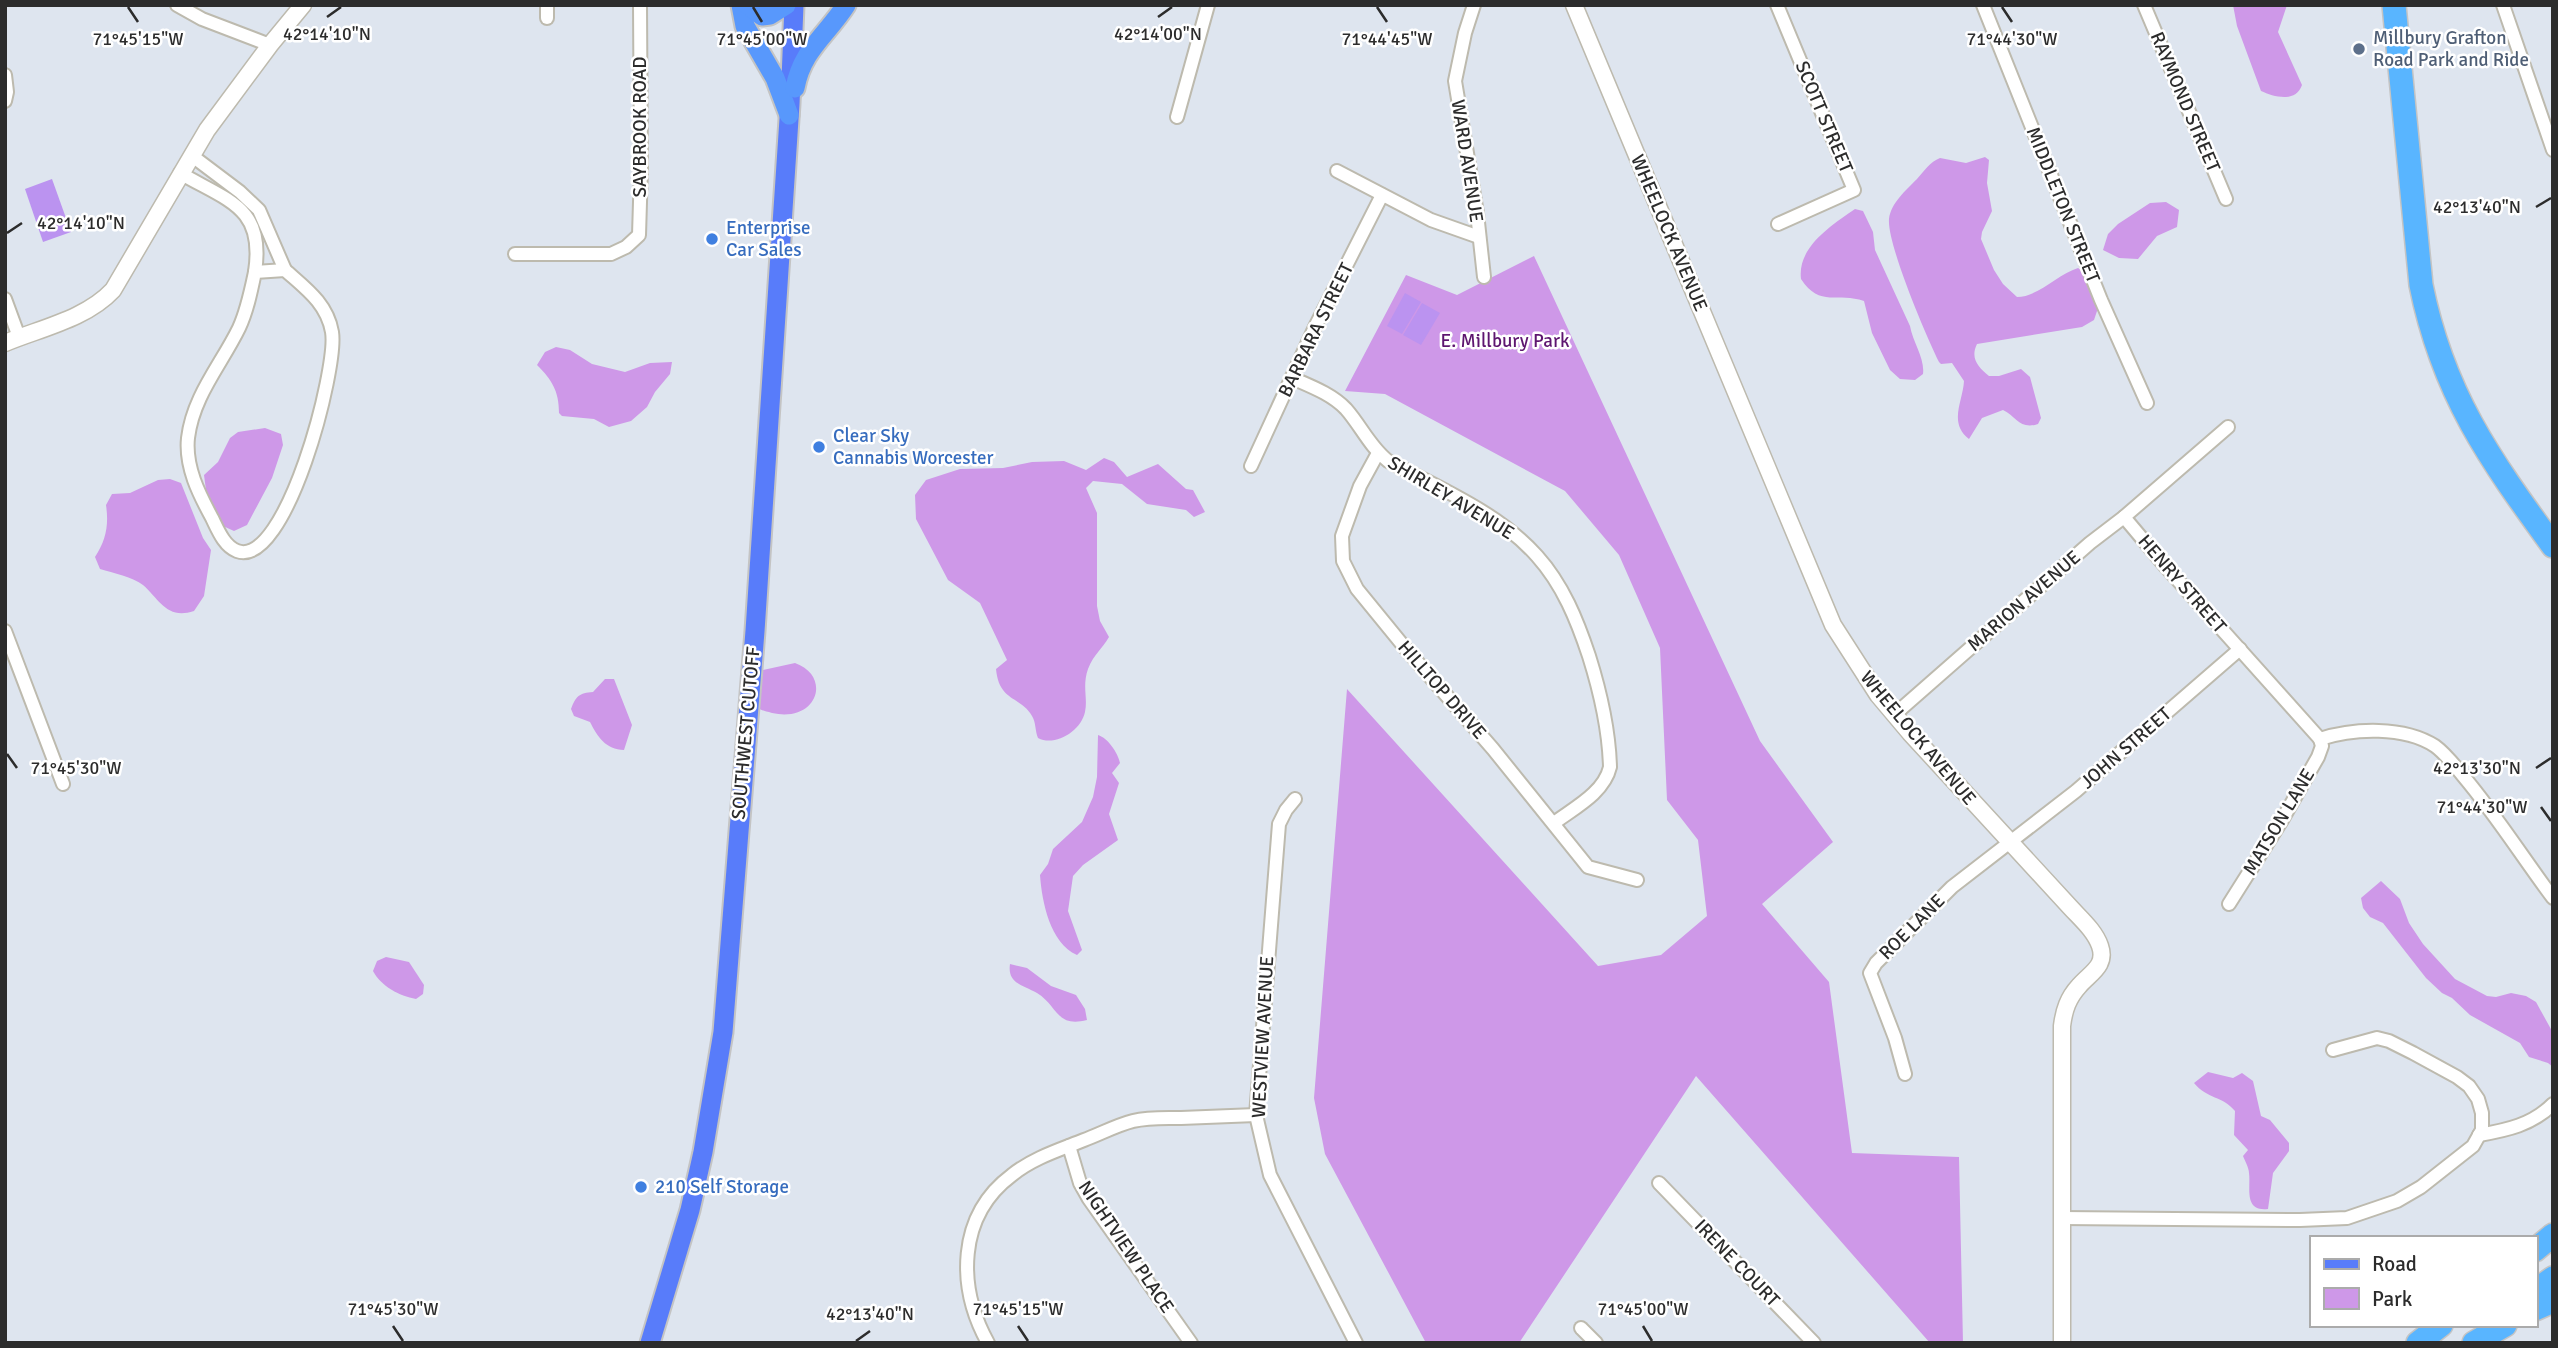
<svg xmlns="http://www.w3.org/2000/svg" width="2558" height="1348" viewBox="0 0 2558 1348" font-family="Signika,sans-serif">
<style>
.green{fill:#ce98e8}
.pitch{fill:#bb93f0}
.lines{fill:none;stroke-linecap:round;stroke-linejoin:round}
.minor-casing{stroke:#bdbaae;stroke-width:16}
.tertiary-casing{stroke:#bdbaae;stroke-width:19}
.primary-casing{stroke:#c4c4c4;stroke-width:23}
.trunk-casing{stroke:#c4c4c4;stroke-width:23}
.motorway-casing{stroke:#c4c4c4;stroke-width:26}
.minor{stroke:#fff;stroke-width:12}
.tertiary{stroke:#fff;stroke-width:16}
.primary{stroke:#587cfa;stroke-width:19}
.trunk{stroke:#5898fc;stroke-width:19}
.motorway{stroke:#59b5ff;stroke-width:23}
.ticks{fill:none;stroke:#2c2c2c;stroke-width:2.5}
.service-dot{fill:#5c6f8a;stroke:#fff;stroke-width:2.5}
.shop-dot{fill:#3f7fe0;stroke:#fff;stroke-width:2.5}
.labels{text-anchor:middle;dominant-baseline:central;stroke-width:5;stroke-linejoin:round;paint-order:stroke}
.service-label{font-size:19px;fill:#4e5e75;stroke:#fff;text-anchor:start}
.street-label{font-size:19px;fill:#2c2c2c;stroke:#fff}
.shop-label{font-size:19px;fill:#366cbe;stroke:#fff;text-anchor:start}
.park-label{font-size:19px;fill:#5e1670;stroke:#fff}
.ticks-label{font-size:18px;text-anchor:middle;fill:#2c2c2c;stroke:#fff;stroke-width:5;stroke-linejoin:round;paint-order:stroke}
</style>
<rect width="100%" height="100%" fill="#dee5ef"/>
<g class="green">
<path d="M2233,5h54l-9,27 24,53c-6,18 -28,12 -41,6l-24,-65z"/>
<path d="M1940,158l26,5 19,-6 4,3 -2,23 5,28 -10,21 -1,7 13,31 9,14 14,13c21,0 41,-23 61,-29l5,3 16,34 -5,15 -12,7 -105,17c-7,14 1,23 12,32h10l22,-7 9,8 11,41 -3,6c-18,6 -21,-7 -35,-14l-21,8 -13,21c-21,-16 -6,-38 -5,-58l-12,-18 -11,1 -2,-2c-13,-26 -52,-118 -50,-143 2,-16 17,-29 28,-40 7,-8 13,-17 23,-21z"/>
<polygon points="2166,202 2179,210 2177,227 2157,236 2138,259 2119,258 2103,250 2108,234 2118,224 2150,203"/>
<path d="M1855,209l8,2 10,21 2,18 35,76c3,17 15,32 13,48l-8,6 -15,-1 -10,-9 -18,-37 -8,-32c-26,-9 -44,7 -63,-22 -4,-32 31,-54 54,-70z"/>
<polygon points="1534,256 1760,741 1833,842 1762,904 1829,982 1852,1153 1959,1157 1963,1343 1930,1343 1696,1076 1519,1343 1426,1343 1325,1154 1314,1098 1347,689 1598,966 1661,955 1707,916 1698,840 1667,800 1660,648 1619,555 1565,491 1385,394 1345,391 1406,275 1457,295"/>
<path d="M556,347l14,3 22,14 33,8 25,-9 22,-1 -2,12 -15,18 -8,15 -16,14 -22,6 -15,-8 -32,-3 -3,-3c0,-22 -7,-33 -22,-48l8,-13z"/>
<polygon points="265,428 281,434 283,445 272,478 247,525 234,531 223,526 206,490 204,475 218,462 230,438 238,432"/>
<path d="M1104,458l10,4 13,15 31,-13 28,25 7,1 12,22 -11,5 -8,-7 -39,-6 -25,-20 -29,-3 -7,7 11,25v93l3,15 9,16c-7,12 -15,17 -21,32 -6,17 0,29 -3,43 -4,19 -30,35 -47,26 -3,-7 -2,-16 -6,-22 -11,-20 -33,-14 -36,-47l11,-9 -27,-57 -32,-23 -32,-61 -1,-24 11,-15 34,-11 43,-1 29,-6 32,-1 22,9z"/>
<path d="M170,479l11,4 22,55 8,12 -7,46 -10,15c-27,9 -34,-11 -51,-26 -10,-8 -30,-12 -43,-16l-5,-12c11,-17 14,-32 11,-52l6,-11 18,-1 28,-13z"/>
<path d="M795,663c37,13 23,60 -23,50 -7,-2 -10,-2 -15,-6l2,-34 4,-3z"/>
<path d="M605,679h9l18,46 -8,25c-18,0 -27,-14 -34,-28l-16,-6 -3,-7c5,-13 8,-16 22,-17z"/>
<path d="M1098,735c10,3 20,18 22,28l-8,10 7,10 -10,31 9,26 -35,25 -10,11 -5,35 14,39 -5,5c-27,-12 -35,-53 -37,-80l8,-11 5,-15 29,-27 11,-25 4,-20z"/>
<polygon points="2381,881 2400,899 2409,923 2423,944 2455,979 2487,996 2496,997 2511,993 2526,996 2536,1002 2552,1031 2553,1067 2548,1063 2529,1057 2520,1043 2470,1015 2452,998 2442,993 2426,978 2383,923 2370,917 2363,908 2361,898"/>
<path d="M386,957l23,5 15,23 -1,9 -7,5c-17,-3 -35,-13 -43,-28l4,-10z"/>
<path d="M1010,964l17,4 24,18 25,9 9,14 2,11c-31,8 -29,-14 -50,-27 -13,-8 -30,-9 -27,-29z"/>
<path d="M2208,1072l25,6 9,-5 11,8 8,35 9,4 19,23v8l-16,22 -5,36c-25,3 -17,-22 -19,-36 0,-5 -4,-12 -6,-17l5,-6 -14,-15 1,-24c-12,-15 -28,-12 -41,-28z"/>
</g>
<g class="pitch">
<polygon points="52,179 71,232 43,242 25,189"/>
<polygon points="1405,293 1421,302 1402,334 1387,326"/>
<polygon points="1422,303 1440,313 1421,345 1403,335"/>
</g>
<g class="lines">
<defs>
<g id="minor">
<polyline points="177,5 202,19 270,45"/>
<polyline points="547,5 547,18"/>
<polyline points="1474,5 1465,33 1455,81 1477,213 1484,277"/>
<polyline points="1777,5 1854,190 1778,224"/>
<polyline points="1983,5 2101,300 2147,403"/>
<polyline points="2144,5 2226,199"/>
<polyline points="2503,5 2553,150"/>
<polyline points="5,75 7,92 5,101"/>
<polyline points="1177,117 1208,5"/>
<polyline points="191,155 240,192 259,210 285,270"/>
<polyline points="1337,171 1431,220 1479,237"/>
<path d="M180,173c48,28 85,34 75,99"/>
<polyline points="515,254 611,254 626,247 639,235 641,169 640,5"/>
<path d="M285,270c20,18 42,33 47,62 6,36 -46,237 -95,219 -13,-5 -19,-21 -25,-33 -13,-24 -27,-51 -24,-80 5,-42 33,-73 51,-110 8,-17 12,-37 16,-56z"/>
<polyline points="5,299 19,337"/>
<path d="M1292,378c18,8 40,16 54,31 15,17 24,38 42,52 51,27 111,52 149,95 26,29 40,64 52,100 11,35 20,74 21,111 -6,26 -36,41 -56,56"/>
<polyline points="1378,453 1360,486 1342,536 1343,561 1357,589 1406,649 1493,749 1588,867 1637,880"/>
<polyline points="1251,466 1315,327 1382,195"/>
<path d="M2124,517l42,50 154,172c34,-11 84,-13 115,7 11,8 20,20 29,31 32,38 59,81 89,121"/>
<polyline points="5,631 63,784"/>
<polyline points="1894,715 2090,543 2124,517 2228,427"/>
<polyline points="1295,799 1286,810 1279,824 1256,1115 1270,1175 1356,1343"/>
<polyline points="2229,904 2282,820 2318,757 2322,746 2320,739"/>
<polyline points="1905,1074 1895,1038 1870,973 1876,963 1952,887 2076,791 2240,649"/>
<path d="M2479,1135c28,-5 53,-10 74,-31"/>
<polyline points="1069,1146 1080,1183 1089,1199 1191,1343"/>
<polyline points="1659,1183 1814,1343"/>
<polyline points="2061,1218 2300,1220 2347,1218 2397,1201 2421,1187 2473,1146 2482,1130 2482,1113 2478,1099 2469,1086 2457,1077 2413,1053 2389,1041 2377,1038 2333,1050"/>
<polyline points="1581,1328 1596,1343"/>
<path d="M988,1343c-31,-56 -31,-127 24,-168 21,-17 47,-25 72,-35 16,-6 33,-15 49,-19 16,-4 33,-3 48,-3 25,-1 50,-2 75,-3"/>
</g>
<g id="tertiary">
<path d="M1574,5l259,620 45,70 32,38 160,174c11,12 25,24 30,39 7,20 -10,27 -21,40 -11,12 -15,24 -17,40v317"/>
<path d="M5,343c36,-15 81,-24 108,-53l94,-160 63,-85 33,-40"/>
</g>
<polyline id="primary" points="650,1343 690,1210 703,1152 723,1032 755,631 790,104 794,5"/>
<g id="trunk">
<polyline points="741,5 745,26 775,78 789,115"/>
<polyline points="748,5 762,16 770,15 786,5"/>
<path d="M795,88c7,-38 31,-52 51,-83"/>
</g>
<g id="motorway">
<path d="M2394,5l27,280c22,109 68,173 132,261"/>
<polyline points="2535,1250 2553,1235"/>
<polyline points="2535,1291 2553,1278"/>
<polyline points="2535,1309 2553,1301"/>
<polyline points="2418,1343 2441,1325"/>
<polyline points="2474,1343 2505,1325"/>
</g>
</defs>
<use href="#minor" class="minor-casing"/>
<use href="#tertiary" class="tertiary-casing"/>
<use href="#primary" class="primary-casing"/>
<use href="#trunk" class="trunk-casing"/>
<use href="#motorway" class="motorway-casing"/>
<use href="#minor" class="minor"/>
<use href="#tertiary" class="tertiary"/>
<use href="#primary" class="primary"/>
<use href="#trunk" class="trunk"/>
<use href="#motorway" class="motorway"/>
</g>
<path class="ticks" d="M128,7l10,15M753,7l9,15M1377,7l10,15M2002,7l10,15M327,17l14,-10M1158,17l14,-10M2536,207l15,-9M7,233l15,-10M7,754l10,14M2536,768l15,-10M2541,807l10,14M393,1326l10,15M1018,1326l10,15M1643,1326l9,15M856,1341l14,-10"/>
<circle class="service-dot" cx="2359" cy="49" r="7"/>
<g class="shop-dot">
<circle cx="712" cy="239" r="7"/>
<circle cx="819" cy="447" r="7"/>
<circle cx="641" cy="1187" r="7"/>
</g>
<g class="labels">
<g class="service-label">
<text x="2373" y="38">Millbury Grafton<tspan x="2373" dy="22">Road Park and Ride</tspan></text>
</g>
<g class="street-label">
<text transform="translate(2185 102) rotate(67)">RAYMOND STREET</text>
<text transform="translate(1824 117) rotate(67)">SCOTT STREET</text>
<text transform="translate(640 127) rotate(-90)">SAYBROOK ROAD</text>
<text transform="translate(1467 161) rotate(81)">WARD AVENUE</text>
<text transform="translate(2063 205) rotate(68)">MIDDLETON STREET</text>
<text transform="translate(1669 233) rotate(67)">WHEELOCK AVENUE</text>
<text transform="translate(1316 330) rotate(-64)">BARBARA STREET</text>
<text transform="translate(1451 498) rotate(31)">SHIRLEY AVENUE</text>
<text transform="translate(2182 584) rotate(49)">HENRY STREET</text>
<text transform="translate(2024 601) rotate(-41)">MARION AVENUE</text>
<text transform="translate(1442 690) rotate(49)">HILLTOP DRIVE</text>
<text transform="translate(746 733) rotate(-85)">SOUTHWEST CUTOFF</text>
<text transform="translate(1918 738) rotate(50)">WHEELOCK AVENUE</text>
<text transform="translate(2126 748) rotate(-41)">JOHN STREET</text>
<text transform="translate(2279 822) rotate(-59)">MATSON LANE</text>
<text transform="translate(1912 927) rotate(-45)">ROE LANE</text>
<text transform="translate(1263 1037) rotate(-87)">WESTVIEW AVENUE</text>
<text transform="translate(1126 1247) rotate(56)">NIGHTVIEW PLACE</text>
<text transform="translate(1737 1263) rotate(46)">IRENE COURT</text>
</g>
<g class="shop-label">
<text x="726" y="228">Enterprise<tspan x="726" dy="22">Car Sales</tspan></text>
<text x="833" y="436">Clear Sky<tspan x="833" dy="22">Cannabis Worcester</tspan></text>
<text x="655" y="1187">210 Self Storage</text>
</g>
<g class="park-label">
<text x="1505" y="341">E. Millbury Park</text>
</g>
</g>
<g class="ticks-label">
<text x="327" y="40">42°14'10"N</text>
<text x="1158" y="40">42°14'00"N</text>
<text x="138" y="45">71°45'15"W</text>
<text x="762" y="45">71°45'00"W</text>
<text x="1387" y="45">71°44'45"W</text>
<text x="2012" y="45">71°44'30"W</text>
<text x="2477" y="213">42°13'40"N</text>
<text x="81" y="229">42°14'10"N</text>
<text x="2477" y="774">42°13'30"N</text>
<text x="76" y="774">71°45'30"W</text>
<text x="2482" y="813">71°44'30"W</text>
<text x="393" y="1315">71°45'30"W</text>
<text x="1018" y="1315">71°45'15"W</text>
<text x="1643" y="1315">71°45'00"W</text>
<text x="870" y="1320">42°13'40"N</text>
</g>
<rect width="2558" height="1348" fill="none" stroke="#2c2c2c" stroke-width="14"/>
<rect x="2310" y="1236" width="228" height="91" fill="#ffffff" stroke="#ababab" stroke-width="2"/>
<rect x="2324" y="1259" width="35" height="10" fill="#587cfa" stroke="#ababab" stroke-width="2"/>
<text x="2372" y="1271" font-size="21" fill="#2c2c2c">Road</text>
<rect x="2324" y="1288" width="35" height="21" fill="#ce98e8" stroke="#ababab" stroke-width="2"/>
<text x="2372" y="1306" font-size="21" fill="#2c2c2c">Park</text>
</svg>
